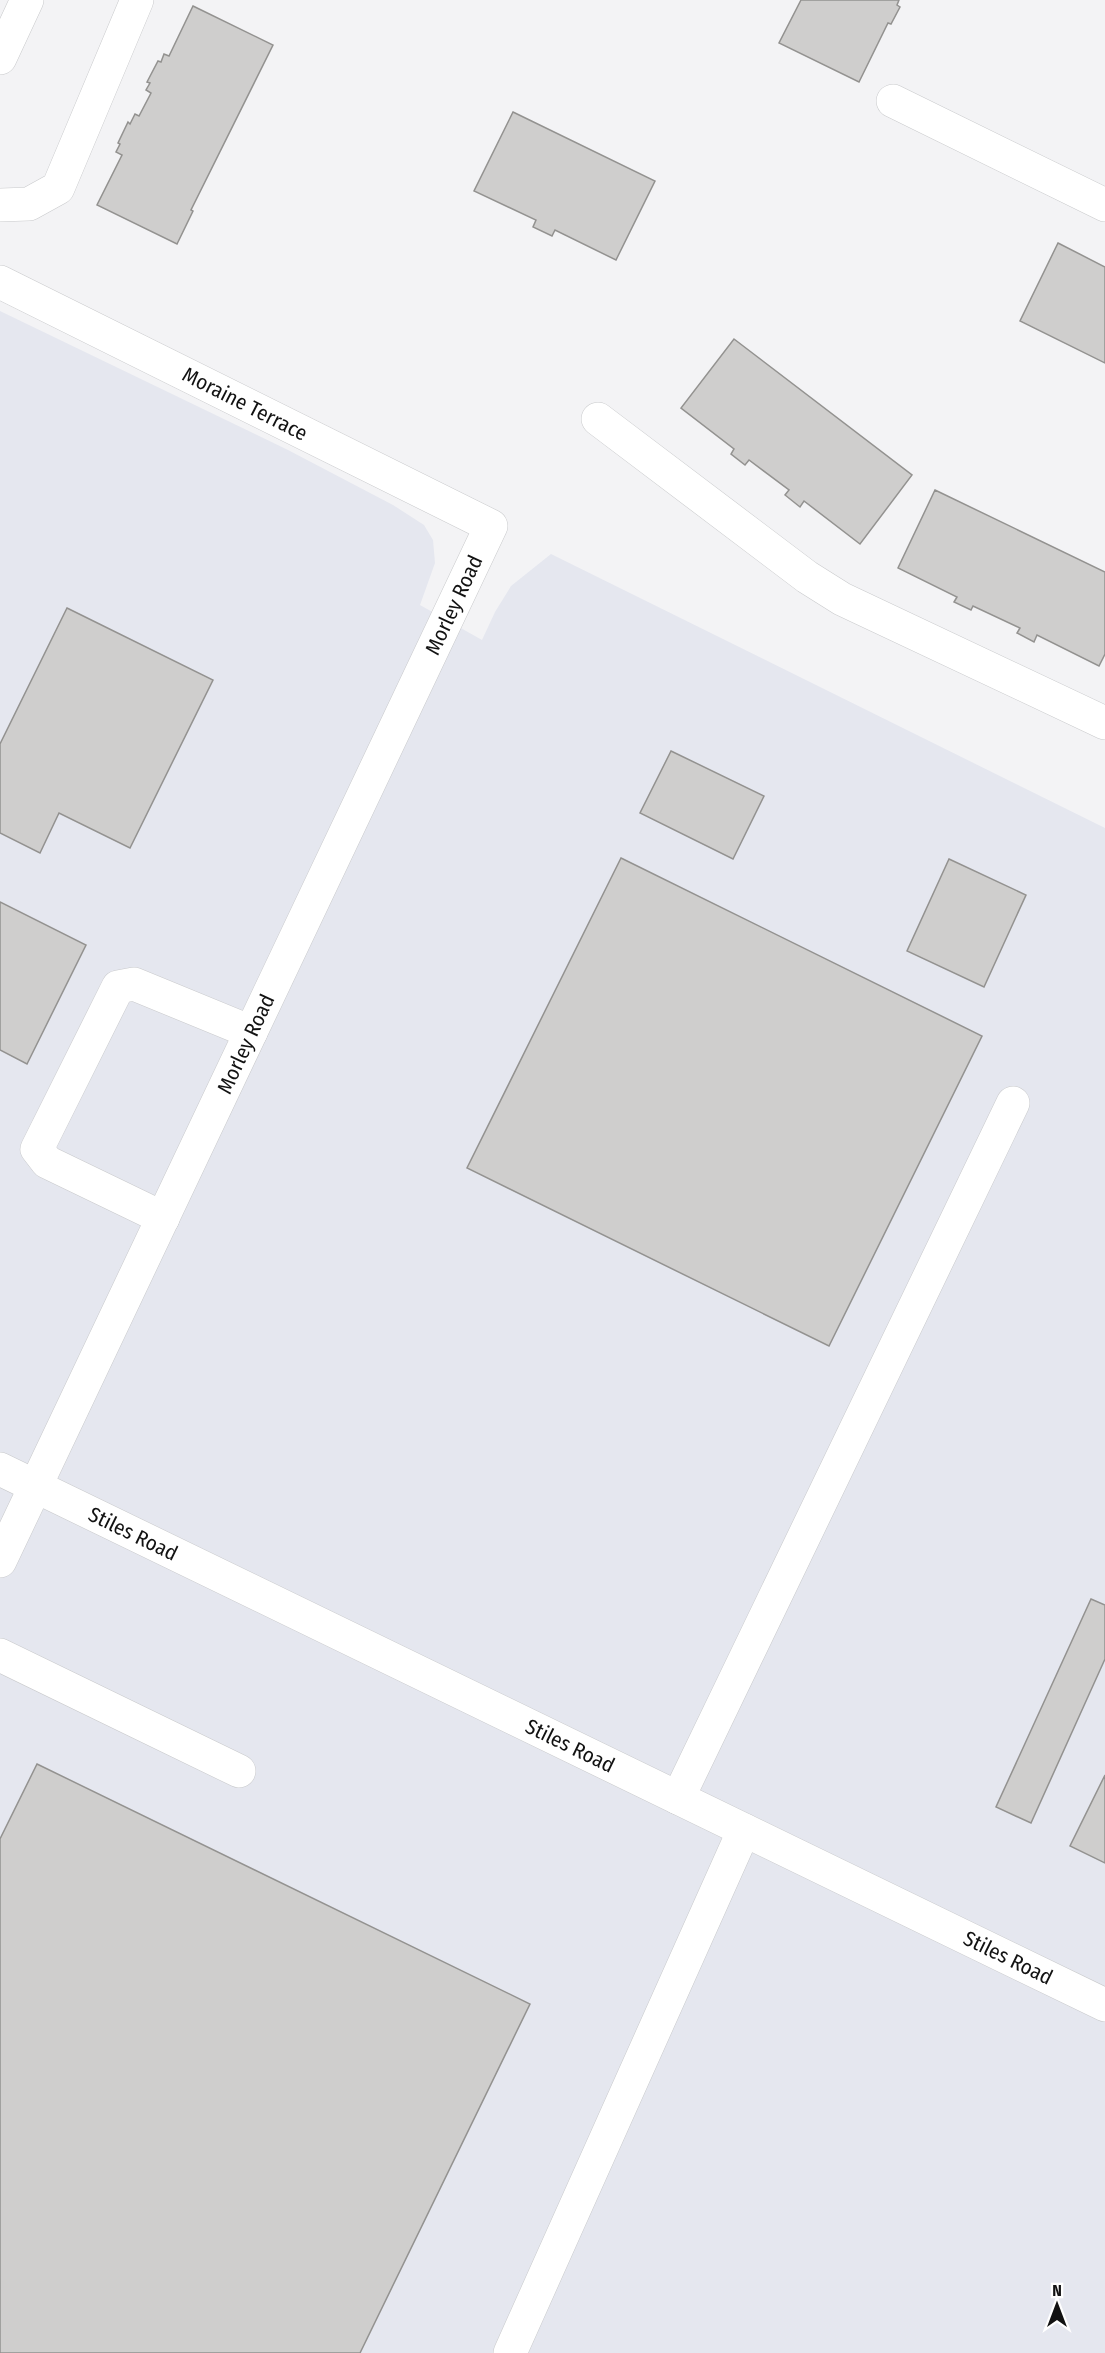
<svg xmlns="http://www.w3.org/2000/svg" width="1105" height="2353" viewBox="0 0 1105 2353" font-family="'Fira Sans Condensed',sans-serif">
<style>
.built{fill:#e5e7ef}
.building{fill:#cfcecd;stroke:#939290;stroke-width:1.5}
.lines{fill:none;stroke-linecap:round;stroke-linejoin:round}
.minor-casing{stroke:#c9cacc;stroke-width:34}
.minor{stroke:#fff;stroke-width:33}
.labels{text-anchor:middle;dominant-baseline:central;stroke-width:6;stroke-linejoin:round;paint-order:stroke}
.street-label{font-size:21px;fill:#121212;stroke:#fff}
</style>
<rect width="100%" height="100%" fill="#f3f3f5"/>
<polygon class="built" points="0,311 288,450 393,505 424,525 433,540 435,563 420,605 482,640 495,612 511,586 551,554 1105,828 1105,2353 0,2353"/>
<g class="building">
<polygon points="801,0 899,0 897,5 900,7 891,24 888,23 859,82 779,43"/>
<polygon points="193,6 273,45 191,210 193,211 177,244 97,205 122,155 116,152 120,144 118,143 128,122 130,124 135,114 139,116 151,93 146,90 150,83 147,82 158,61 161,62 164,54 169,56"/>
<polygon points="513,112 655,181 616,260 555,230 552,236 533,227 536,220 474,191"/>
<polygon points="1058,243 1105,267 1105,363 1020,321"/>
<polygon points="734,339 912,475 860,544 804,501 800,507 785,495 789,490 749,460 745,465 731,454 734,449 681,408"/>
<polygon points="935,490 1105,572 1105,654 1099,666 1037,635 1034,642 1017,633 1020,628 973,606 971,610 954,602 957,597 898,568"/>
<polygon points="67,608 213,680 130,848 59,813 40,853 0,833 0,744"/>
<polygon points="671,751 764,796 733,859 640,813"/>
<polygon points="621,858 982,1036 829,1346 467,1168"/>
<polygon points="949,859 1026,895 984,987 907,951"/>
<polygon points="0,902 86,945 27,1064 0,1050"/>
<polygon points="1091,1599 1105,1605 1105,1659 1031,1823 996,1807"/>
<polygon points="37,1764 530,2004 360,2353 0,2353 0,1839"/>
<polygon points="1105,1775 1105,1863 1070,1846"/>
</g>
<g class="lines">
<defs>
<g id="minor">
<polyline points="0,58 27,0"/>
<polyline points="893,101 1105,205"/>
<polyline points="0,205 29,204 58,188 137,0"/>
<polyline points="0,282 491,526 0,1561"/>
<polyline points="598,419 807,577 842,599 1105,723"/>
<polyline points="163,1218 47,1162 37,1149 118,987 134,984 251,1032"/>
<polyline points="0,1469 1105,2005"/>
<polyline points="0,1655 239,1771"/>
<polyline points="678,1798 1013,1103"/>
<polyline points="510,2353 744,1830"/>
</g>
</defs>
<use href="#minor" class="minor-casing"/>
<use href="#minor" class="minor"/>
</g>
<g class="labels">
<g class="street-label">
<text transform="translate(245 404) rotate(27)">Moraine Terrace</text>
<text transform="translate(454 605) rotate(-65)">Morley Road</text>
<text transform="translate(246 1044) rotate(-65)">Morley Road</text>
<text transform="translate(133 1534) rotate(26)">Stiles Road</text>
<text transform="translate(570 1746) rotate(26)">Stiles Road</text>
<text transform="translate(1008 1958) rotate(26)">Stiles Road</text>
</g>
</g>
<g transform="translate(1057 2305)" stroke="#ffffff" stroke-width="4.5" paint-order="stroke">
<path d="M0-4.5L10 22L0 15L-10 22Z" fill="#121212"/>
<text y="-9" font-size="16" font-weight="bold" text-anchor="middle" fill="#121212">N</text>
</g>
</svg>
